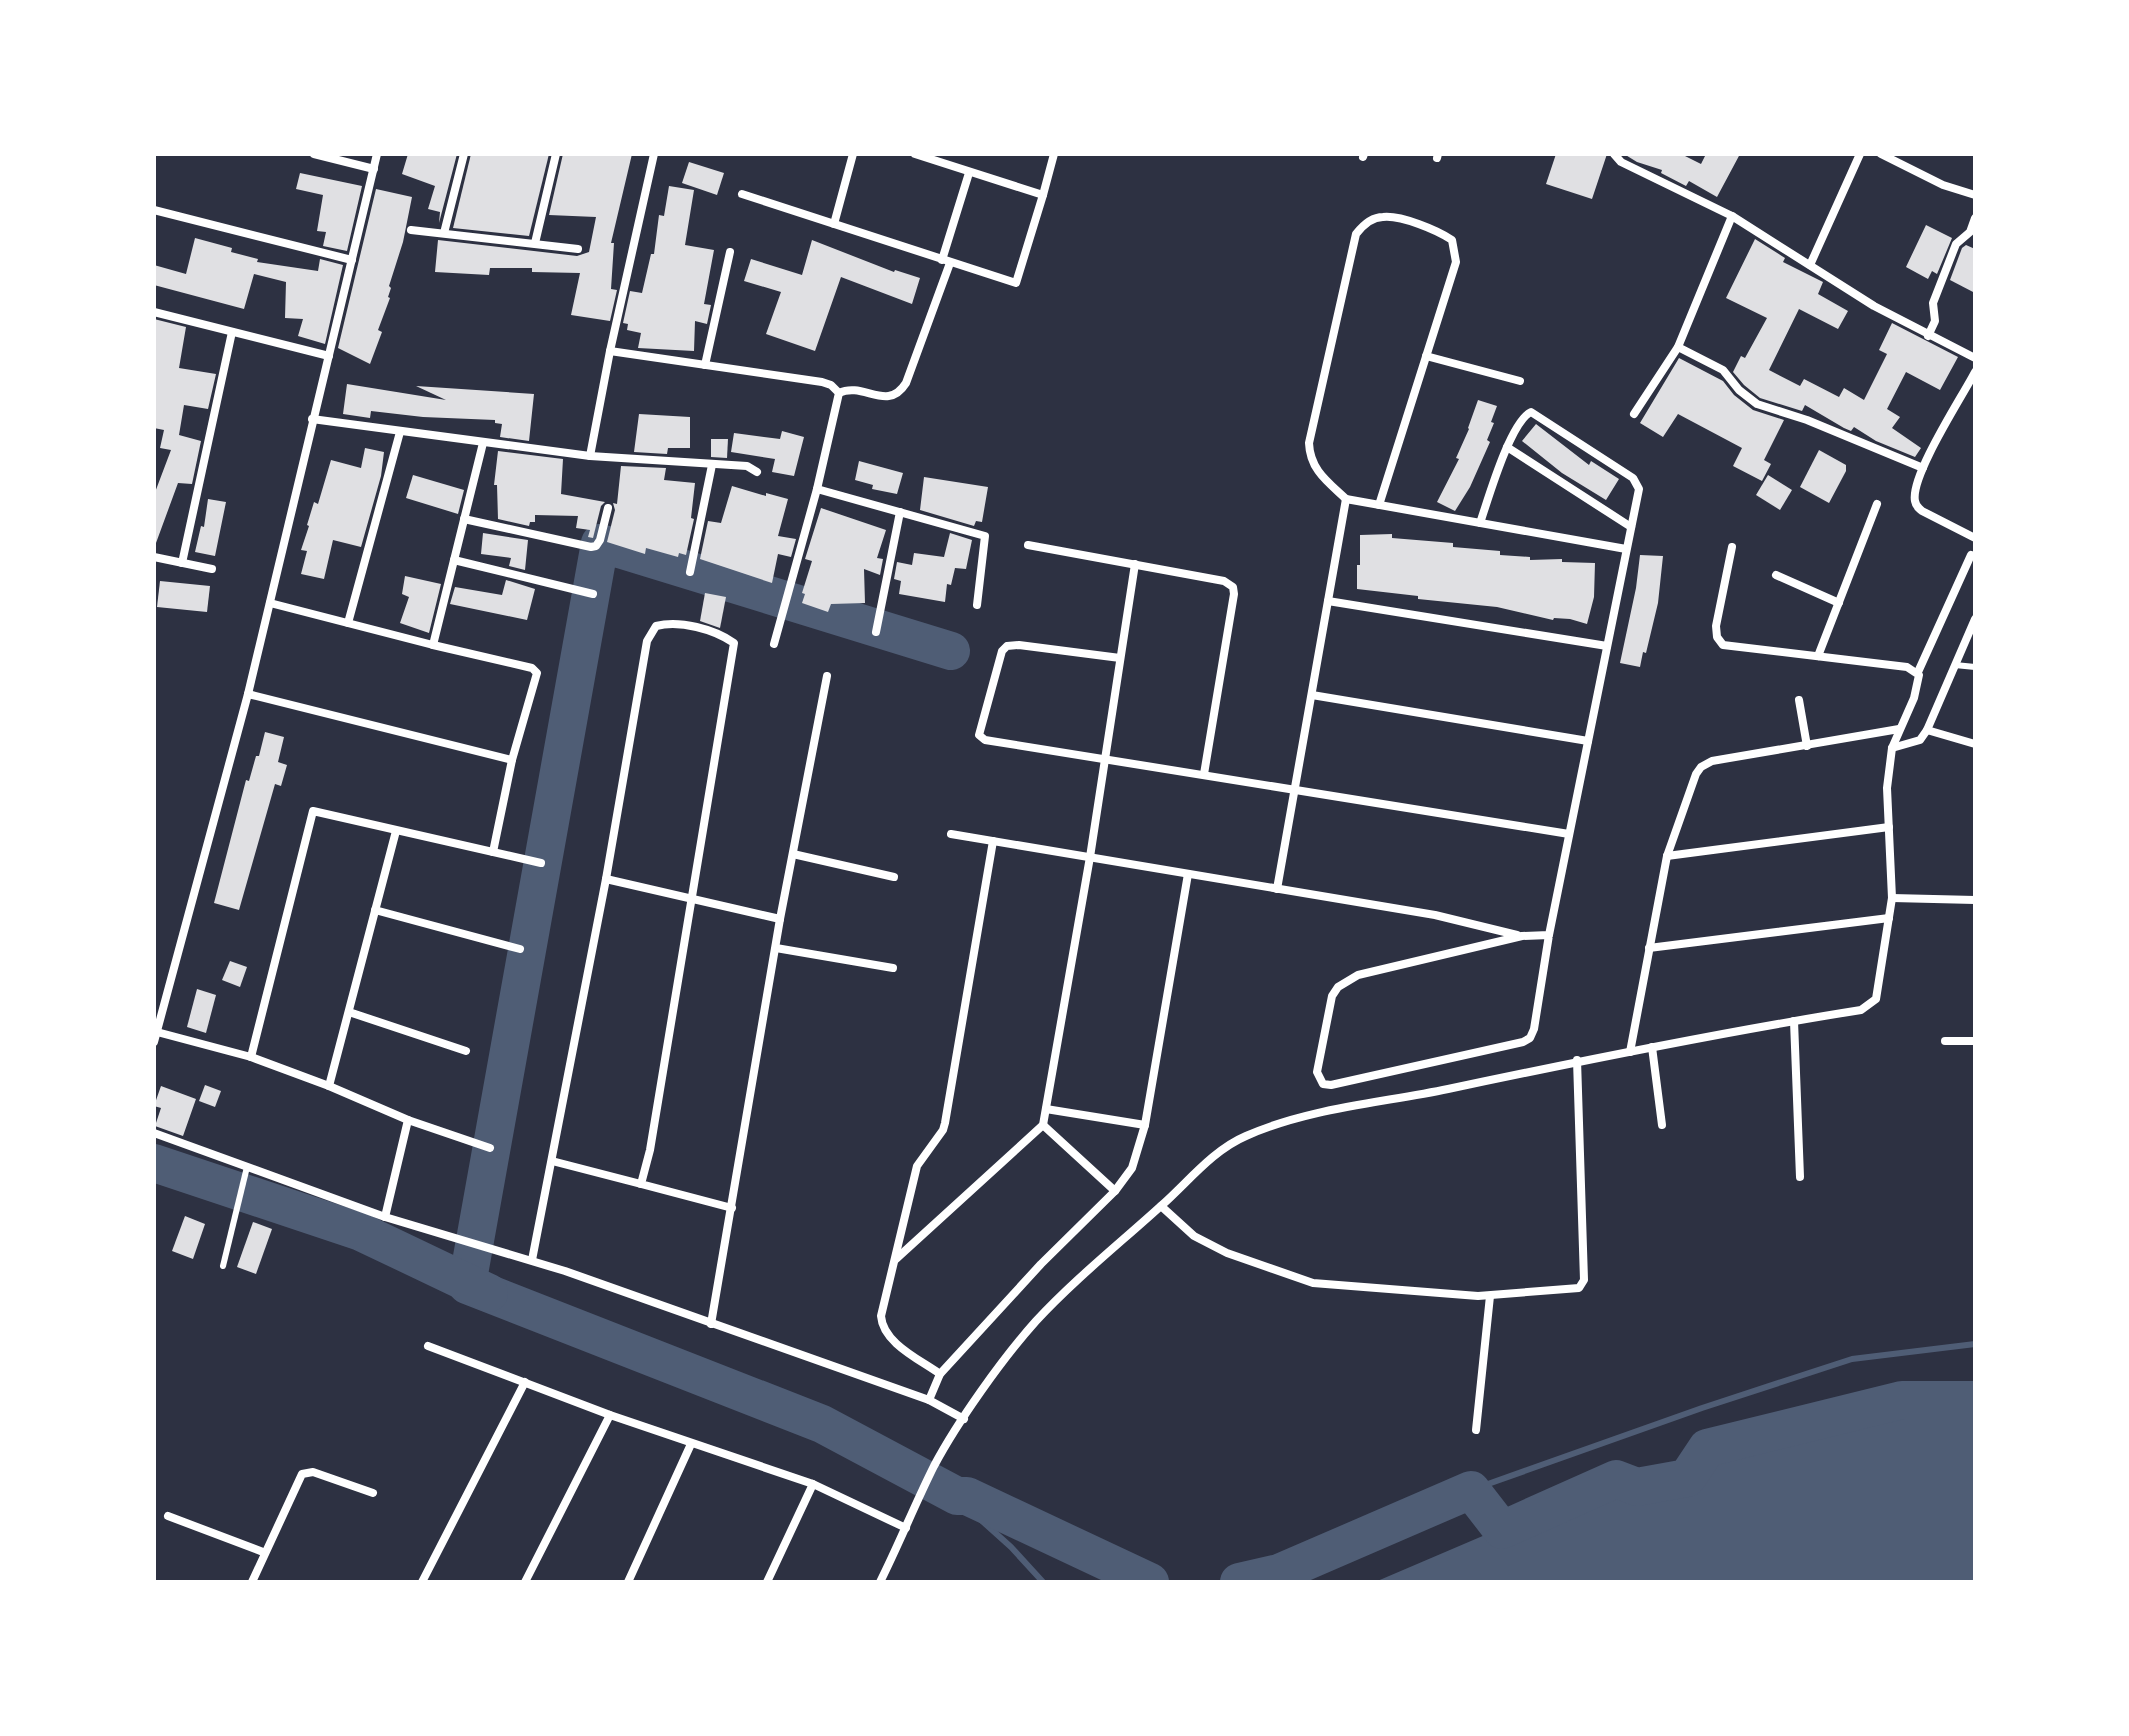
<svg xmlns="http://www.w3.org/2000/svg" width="2129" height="1736" viewBox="0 0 2129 1736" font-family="Ubuntu,sans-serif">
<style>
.water{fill:#4f5d75}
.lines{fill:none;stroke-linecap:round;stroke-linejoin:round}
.stream{stroke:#4f5d75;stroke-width:6}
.river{stroke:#4f5d75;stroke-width:38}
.building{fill:#e0e0e3}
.service{stroke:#fff;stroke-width:6}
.minor{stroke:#fff;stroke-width:8}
</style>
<rect width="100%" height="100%" fill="#2d3142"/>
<polygon class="water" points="1902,1400 1975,1400 1975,1582 1375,1582 1616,1479 1637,1487 1687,1478 1707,1448"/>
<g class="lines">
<g class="stream">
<polyline points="1043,1582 1011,1547 962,1503 957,1496 967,1496 1150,1582"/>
<polyline points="1244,1582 1279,1573 1471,1490 1702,1408 1852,1359 1975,1344"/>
</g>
<g class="river">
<polyline points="951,651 600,543 467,1285 822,1424 957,1496 967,1496 1150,1582"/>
<polyline points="154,1163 361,1232 489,1293"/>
<polyline points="1239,1582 1279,1573 1471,1490 1502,1530 1616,1479 1637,1487 1687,1478 1707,1448 1902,1400 1975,1400"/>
</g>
</g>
<g class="building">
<polygon points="408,154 457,154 439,223 440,212 428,209 435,186 402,174"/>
<polygon points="471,154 549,154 529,236 453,228"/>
<polygon points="563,154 632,154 611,243 614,243 611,289 617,290 610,321 571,315 580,273 532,272 532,268 490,268 489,275 435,272 438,240 577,256 589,252 596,217 549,215"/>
<polygon points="1556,154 1607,154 1592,199 1546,184"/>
<polygon points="1624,154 1681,154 1701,164 1706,154 1740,154 1717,197 1689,181 1686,186 1661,173 1662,170 1637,162"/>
<polygon points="689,162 724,173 717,195 682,183"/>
<polygon points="300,173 362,186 347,251 323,246 326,232 317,231 323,195 296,189"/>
<polygon points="669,186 694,190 685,245 714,250 704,304 711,305 707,324 695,321 694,351 638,348 641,333 627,330 628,324 623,323 630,291 642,293 651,254 654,254 659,215 664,216"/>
<polygon points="376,189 412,197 403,242 389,286 391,288 388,297 390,298 378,330 382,332 370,364 338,348"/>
<polygon points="1926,225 1952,238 1937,274 1932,271 1928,279 1906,267"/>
<polygon points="195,238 232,248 231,252 258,259 257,262 318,271 320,259 343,265 325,344 298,336 303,319 285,318 286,282 254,274 244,309 154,285 154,265 186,274"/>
<polygon points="1755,239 1785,258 1783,262 1823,282 1818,294 1848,311 1838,329 1799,309 1769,370 1800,386 1804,379 1839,397 1844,388 1864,400 1887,354 1879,350 1892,323 1958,357 1940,390 1906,372 1887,409 1900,417 1892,428 1921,448 1915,457 1876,441 1854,427 1851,431 1844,428 1805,405 1802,411 1760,398 1744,385 1733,372 1741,356 1745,358 1767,318 1726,298"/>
<polygon points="812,240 894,272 895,270 920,278 912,304 841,277 815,351 766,334 781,292 744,281 751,259 802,275"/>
<polygon points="1966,245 1975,249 1975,293 1950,280 1962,248"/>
<polygon points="154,319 186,327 179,368 216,374 208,409 184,405 179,435 201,441 192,484 178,483 156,543 154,495 171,450 160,448 164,430 154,428"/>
<polygon points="1679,358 1723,381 1734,395 1753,410 1784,420 1764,460 1771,464 1762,481 1733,466 1742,448 1678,414 1663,437 1640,423"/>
<polygon points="347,384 446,400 416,386 534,394 529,441 500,437 502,424 495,423 495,420 423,417 371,411 370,418 343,414"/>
<polygon points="1478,400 1497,406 1491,422 1494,423 1487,440 1490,442 1470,487 1455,511 1437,502 1459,459 1456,458 1469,429 1468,428"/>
<polygon points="639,414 690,417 690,448 668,448 667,454 634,452"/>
<polygon points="1536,424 1589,465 1591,461 1619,479 1606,500 1562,473 1522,441"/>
<polygon points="782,431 804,437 794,476 772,472 775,459 731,452 734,433 780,439"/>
<polygon points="711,439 728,439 727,458 711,457"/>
<polygon points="365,448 384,452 381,476 361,547 333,540 324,579 301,574 307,551 301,550 309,526 307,525 314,502 318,504 331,460 361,468"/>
<polygon points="1819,450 1846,465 1846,471 1829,503 1800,487"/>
<polygon points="498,451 563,459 561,494 605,502 601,506 593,538 588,537 590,530 576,528 578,516 535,515 535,522 530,522 529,526 498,519 497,485 494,485"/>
<polygon points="859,461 903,473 897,494 872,489 873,485 855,480"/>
<polygon points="621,466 666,468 664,480 695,483 691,518 694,519 686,555 679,553 678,557 646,548 645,554 607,542 615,510 613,503 617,504"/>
<polygon points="413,475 464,490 458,514 406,498"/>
<polygon points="1768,475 1792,490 1780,510 1756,495"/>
<polygon points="924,477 988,487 982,522 976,521 974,526 920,510"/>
<polygon points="732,486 766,496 766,493 788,499 778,536 796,539 791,557 778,554 772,583 700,559 708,521 721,523"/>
<polygon points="208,499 226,502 215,556 195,552 201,526 204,527"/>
<polygon points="821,508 886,530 877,558 883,559 880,575 864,569 865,603 831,604 828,612 802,603 805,594 802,593 812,561 805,559"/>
<polygon points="483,533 528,540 525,570 509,566 511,558 481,554"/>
<polygon points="950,533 972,540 966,569 955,568 951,585 947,584 945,602 899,594 901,581 894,579 897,562 912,565 914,553 944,557"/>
<polygon points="1392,534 1392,538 1453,543 1453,547 1500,551 1500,555 1530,557 1530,560 1562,559 1562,562 1595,563 1594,597 1587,624 1570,619 1554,618 1553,620 1497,607 1418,599 1418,596 1357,589 1357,565 1360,565 1360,535"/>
<polygon points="1640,555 1663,556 1658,603 1646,653 1643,652 1640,667 1620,663 1636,588"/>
<polygon points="405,576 441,584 429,633 400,623 409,597 402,594"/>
<polygon points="506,580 535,589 527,620 450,604 455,587 502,595"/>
<polygon points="160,581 210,586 207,612 157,607"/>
<polygon points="705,593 726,597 720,628 700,621"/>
<polygon points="265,732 284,737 278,762 287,765 281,786 275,784 239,910 214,903 246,780 249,781 256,756 259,756"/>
<polygon points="230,961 247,967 240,987 222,980"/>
<polygon points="197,989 216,995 206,1033 187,1027"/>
<polygon points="205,1085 221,1091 215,1107 199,1101"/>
<polygon points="161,1086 196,1099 183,1136 155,1126 161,1108 154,1106"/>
<polygon points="185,1216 205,1224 193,1259 172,1251"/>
<polygon points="253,1222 272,1229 256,1274 237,1267"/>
</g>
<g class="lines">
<g class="service">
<polyline points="1955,665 1975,667"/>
<polyline points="223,1266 247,1167"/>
</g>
<g class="minor">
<polyline points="314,154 374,169"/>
<polyline points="915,154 1043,195 1054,154"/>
<polyline points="1614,154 1621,162 1732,216 1874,306 1975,358"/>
<polyline points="1881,154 1943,185 1975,195"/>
<polyline points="1363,157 1364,154"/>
<polyline points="1437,158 1438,154"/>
<polyline points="742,194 1016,283 1043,195"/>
<polyline points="154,210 352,260"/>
<polyline points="834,224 853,154"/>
<polyline points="411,230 578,249"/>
<polyline points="444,233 464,154"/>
<polyline points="535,243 556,154"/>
<polyline points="942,260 969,173"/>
<polyline points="1810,265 1860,154"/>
<polyline points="154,312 329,356"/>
<polyline points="1928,336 1935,321 1933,303 1956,244 1970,232 1975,218"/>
<polyline points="1678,347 1723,370 1739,390 1757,404 1807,420 1923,468"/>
<polyline points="610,351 822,382 831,385 839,393 817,489 774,644"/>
<polyline points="1426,356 1520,381"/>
<polyline points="705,365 730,252"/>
<path d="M1975,372c-13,25 -65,104 -60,129 1,6 3,6 7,10l53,27"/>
<path d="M839,393c25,-12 48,20 67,-10l44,-120"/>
<polyline points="1634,414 1678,347 1732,216"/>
<polyline points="312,419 590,456 747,466 757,472"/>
<polyline points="1507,447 1631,527"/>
<polyline points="590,456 610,351 654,154"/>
<polyline points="817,489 985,536 977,605"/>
<path d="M1346,499c-18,-17 -36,-29 -37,-56l47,-209c7,-9 16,-17 27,-17 18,-2 54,13 69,23l4,22 -77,243"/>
<polyline points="464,519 591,547 596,546 600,540 608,508"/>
<path d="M1480,523c8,-23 30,-101 51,-111l102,66 6,11 -90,446 -15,94 -4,9 -7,4 -192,43 -8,-1 -6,-12 15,-76 6,-9 20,-12 164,-39 27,-1"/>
<polyline points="1028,545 1224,581 1233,587 1234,594 1204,774"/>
<polyline points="154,557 212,569"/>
<polyline points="454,560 593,594"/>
<polyline points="182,563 232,332"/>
<polyline points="690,572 712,465"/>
<polyline points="1776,575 1839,603"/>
<polyline points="1328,601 1607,646"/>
<polyline points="270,603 433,645 532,668 537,673 512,760 493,852"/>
<polyline points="348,623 400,432"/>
<polyline points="876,632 900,512"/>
<polyline points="433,645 483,443"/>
<polyline points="1818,656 1877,504"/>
<polyline points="1120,658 1019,645 1007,646 1002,651 979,735 985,740 1569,834"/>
<polyline points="1918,672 1971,555"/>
<polyline points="248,694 512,760"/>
<polyline points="1312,695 1588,741"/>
<polyline points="1799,700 1807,746"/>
<polyline points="1927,730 1975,744"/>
<polyline points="1892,748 1920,740 1927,730 1975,619"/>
<polyline points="951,834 1435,915 1517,935"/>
<polyline points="793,854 894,877"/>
<polyline points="1667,856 1889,827"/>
<polyline points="606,879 780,919"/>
<polyline points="1277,889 1346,499 1626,549"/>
<polyline points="1892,898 1975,900"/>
<polyline points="375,910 520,949"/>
<polyline points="776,948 893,968"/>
<polyline points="1649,948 1889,918"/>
<polyline points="349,1012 466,1051"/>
<polyline points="1794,1021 1800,1177"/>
<polyline points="157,1032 251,1057 329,1086 408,1120 490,1148"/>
<polyline points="1945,1041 1975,1041"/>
<polyline points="154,1042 248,694 377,154"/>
<polyline points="1652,1047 1662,1125"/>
<polyline points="1630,1052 1667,856 1696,774 1701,767 1712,761 1899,729"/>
<polyline points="251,1057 313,811 541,863"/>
<polyline points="329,1086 396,831"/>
<polyline points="1046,1109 1145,1125"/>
<polyline points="1043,1125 1115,1191"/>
<polyline points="154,1133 385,1217 565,1271 929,1400 964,1419"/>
<polyline points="552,1161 641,1184"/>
<polyline points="1161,1206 1194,1236 1227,1253 1313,1283 1478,1296 1579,1288 1584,1280 1577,1060"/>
<polyline points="385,1217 408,1120"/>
<polyline points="896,1259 1043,1125 1090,857 1135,564"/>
<path d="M532,1260l74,-381 41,-238 9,-15c24,-6 58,3 78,17l-84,507 -9,34 91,24"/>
<polyline points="711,1324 780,919 827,676"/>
<polyline points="428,1346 610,1415 813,1484 906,1528"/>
<path d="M940,1374c-21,-15 -57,-31 -59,-58l36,-150 26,-36 2,-7 48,-282"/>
<polyline points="929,1400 940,1374 1041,1264 1115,1191 1132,1168 1145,1125 1188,874"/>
<polyline points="1476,1430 1490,1296"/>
<polyline points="168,1516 263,1552"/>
<polyline points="252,1582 302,1474 313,1472 373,1493"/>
<polyline points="422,1582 525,1382"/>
<polyline points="525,1582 610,1415"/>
<polyline points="628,1582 691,1444"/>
<polyline points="767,1582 813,1484"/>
<path d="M880,1582c19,-38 35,-78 54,-116 24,-45 68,-107 102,-145 39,-42 83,-77 126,-116 26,-23 51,-55 84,-69 63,-28 135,-33 202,-47 137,-29 274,-57 413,-79l15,-11 16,-101 -5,-110 5,-40 22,-50 5,-23 -12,-8 -184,-22 -6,-8 -1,-11 16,-79"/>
</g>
</g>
<rect width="2129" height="1736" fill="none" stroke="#ffffff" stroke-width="312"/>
</svg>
